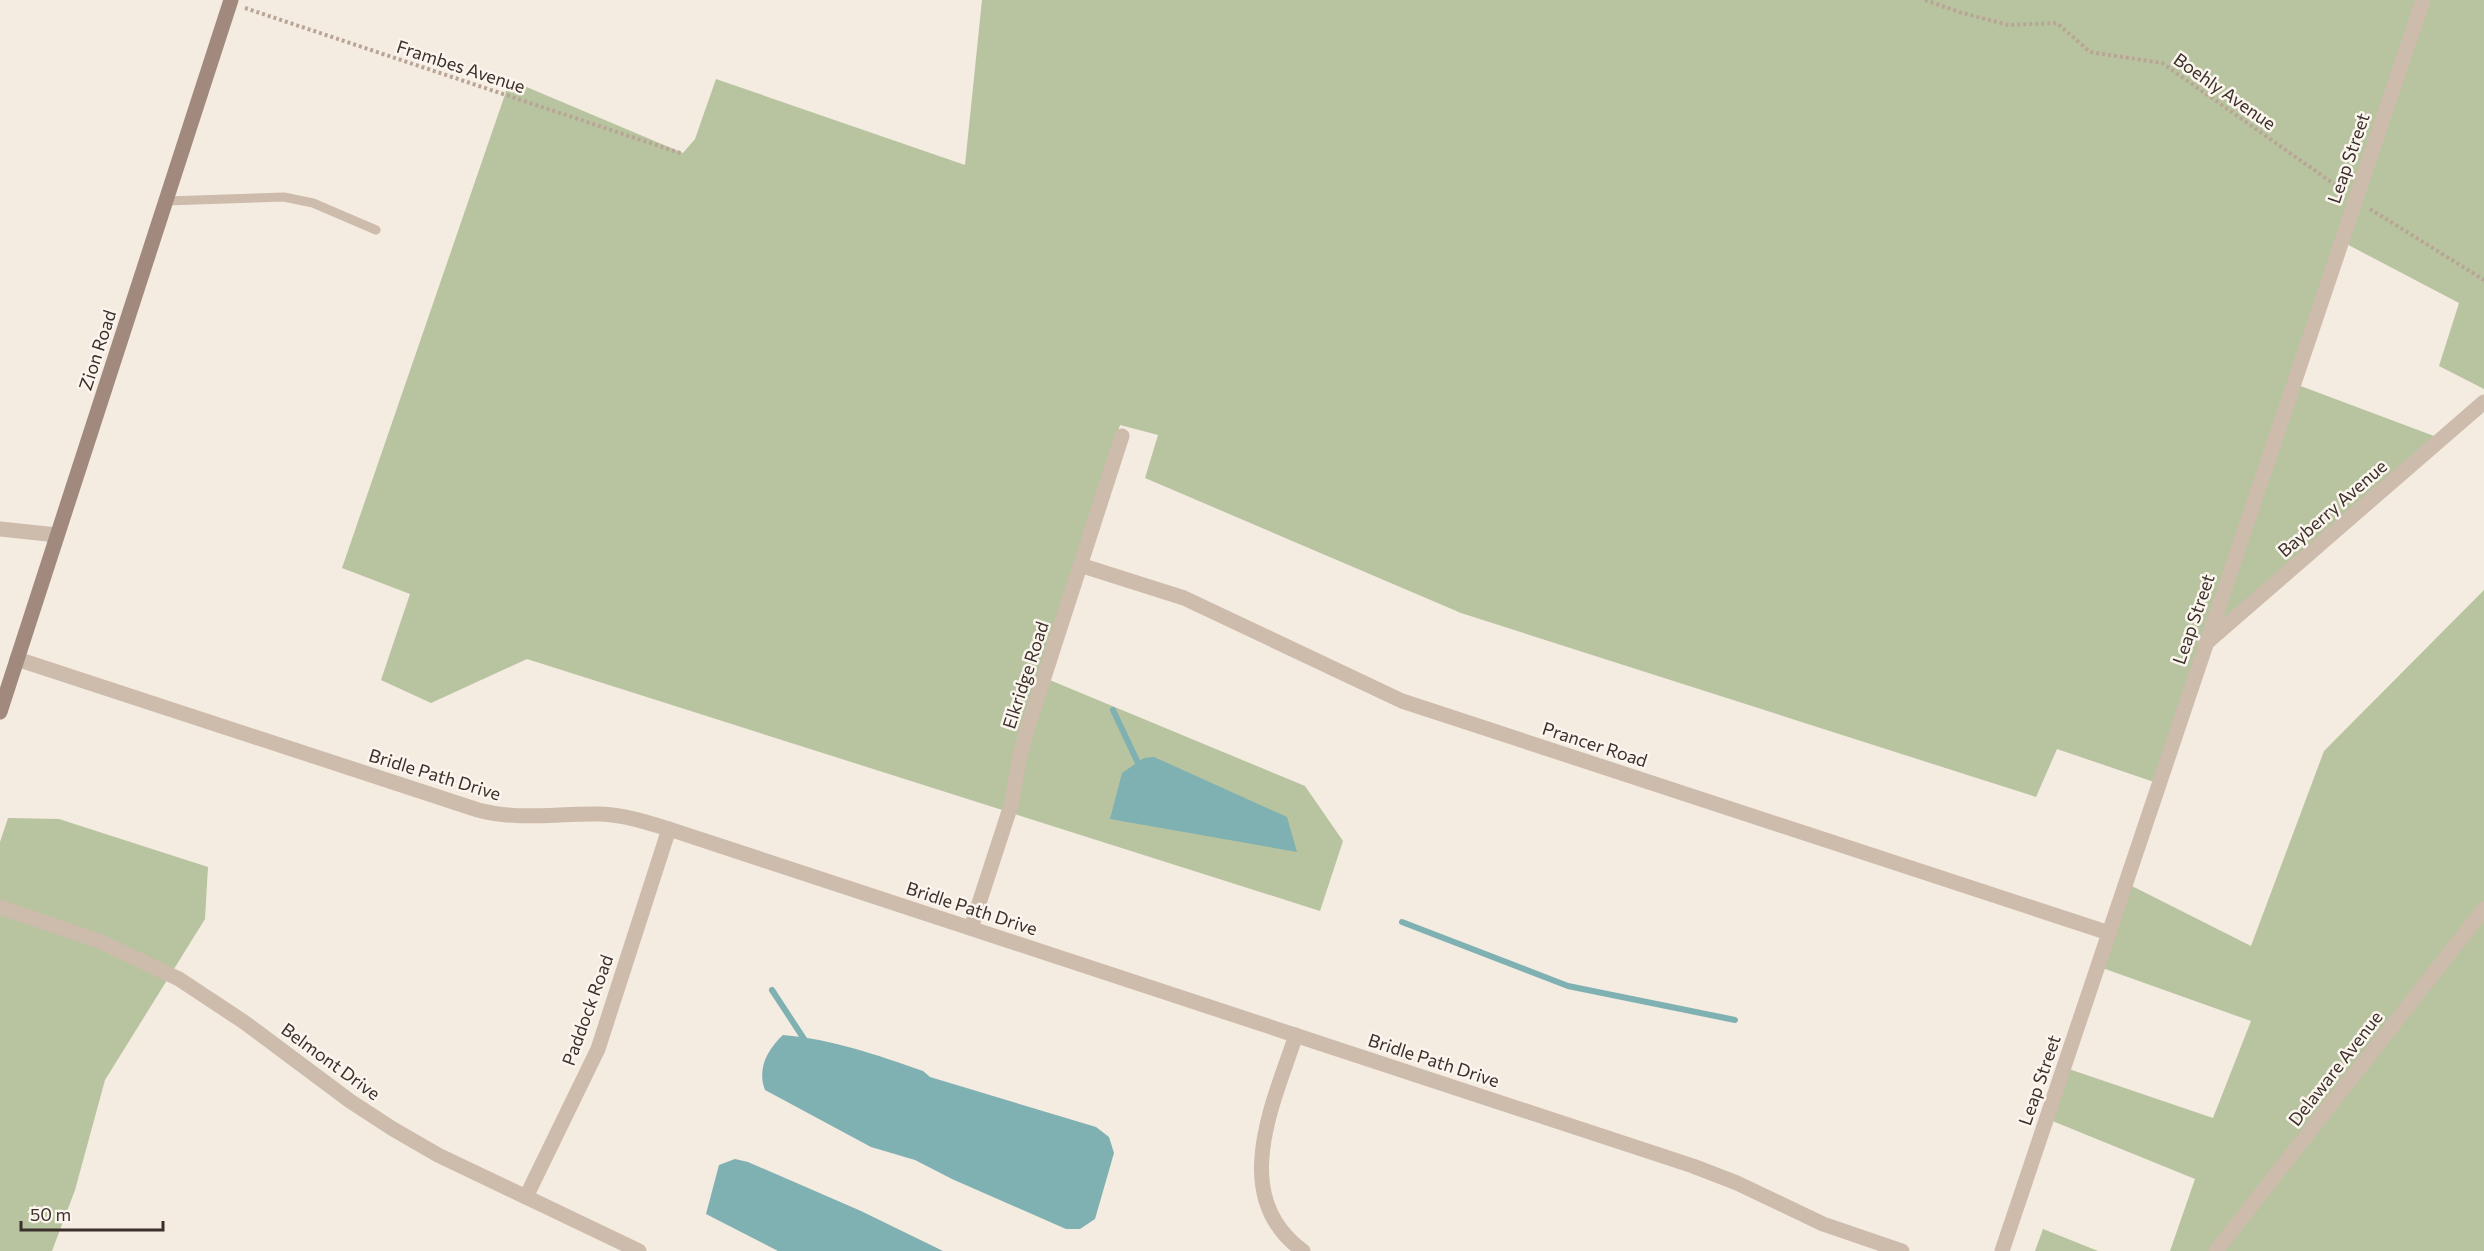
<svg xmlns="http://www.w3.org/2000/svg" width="2484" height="1251" viewBox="0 0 2484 1251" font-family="Commissioner,sans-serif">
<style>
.green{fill:#b8c4a0}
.water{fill:#7fb0b2}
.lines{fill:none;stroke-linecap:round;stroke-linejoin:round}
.stream{stroke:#7fb0b2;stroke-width:6}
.path{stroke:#b9a596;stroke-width:4;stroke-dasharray:3 3;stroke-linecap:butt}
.lane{stroke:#cdbbac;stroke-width:9}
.street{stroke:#cdbbac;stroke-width:15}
.secondary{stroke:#a18a7d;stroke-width:15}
.labels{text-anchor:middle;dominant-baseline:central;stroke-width:5;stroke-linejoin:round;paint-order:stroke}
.street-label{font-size:18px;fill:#3b302b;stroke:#fbf5ee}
</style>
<rect width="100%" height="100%" fill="#f4ebe1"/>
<g class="green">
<polygon points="982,0 2484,0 2484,389 2439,366 2459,303 2337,239 2290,382 2442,439 2198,651 2154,782 2057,749 2036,797 1461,613 1145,478 1158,435 1120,425 1040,676 1305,786 1343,841 1320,911 527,659 431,703 381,680 410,594 342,568 510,80 683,153 695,139 716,79 965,165"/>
<polygon points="2484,590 2484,1251 2170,1251 2195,1179 2045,1118 2060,1066 2213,1118 2251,1021 2094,965 2122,881 2251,946 2324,751"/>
<polygon points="8,818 59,819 208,867 205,919 105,1080 75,1190 52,1251 0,1251 0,842"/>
<polygon points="2043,1229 2098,1251 2035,1251"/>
</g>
<g class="water">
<polygon points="1154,757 1287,817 1297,852 1110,819 1122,773 1144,758"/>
<path d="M783,1035c49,4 94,20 140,36l7,6 166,50 13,10 5,16 -19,66 -15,10h-14l-114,-50 -37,-19 -44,-13 -106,-57c-8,-21 2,-40 18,-55z"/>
<polygon points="735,1159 748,1162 861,1211 943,1251 778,1251 706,1214 719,1165"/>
</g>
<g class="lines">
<g class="stream">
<polyline points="1113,710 1138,763"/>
<polyline points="1402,922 1568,986 1735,1020"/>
<polyline points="772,990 806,1042"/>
</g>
<g class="path">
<polyline points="1925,0 1959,12 2008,25 2057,23 2090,52 2162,63 2344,191"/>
<polyline points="245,8 683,154"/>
<polyline points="2370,209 2484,280"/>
</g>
<polyline class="lane" points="166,201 284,197 313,203 376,230"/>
<g class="street">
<polyline points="0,529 57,535"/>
<polyline points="1080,565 1184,598 1402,701 2109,933"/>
<polyline points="2205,644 2484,402"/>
<path d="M17,659l461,151c41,11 80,3 122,4 24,1 46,8 69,15l1024,337 44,17 86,41 79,27"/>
<polyline points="0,907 99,941 179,979 244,1022 350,1101 393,1129 438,1155 639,1251"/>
<polyline points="971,928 1012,802 1020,755 1028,727 1122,436"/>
<path d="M1296,1035c-23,69 -68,162 7,216"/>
<polyline points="526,1197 598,1049 669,829"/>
<polyline points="2002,1251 2423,0"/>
<polyline points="2216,1251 2484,909"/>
</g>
<polyline class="secondary" points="0,712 231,0"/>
</g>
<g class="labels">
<g class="street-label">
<text transform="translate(461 66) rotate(18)">Frambes Avenue</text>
<text transform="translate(2225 91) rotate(35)">Boehly Avenue</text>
<text transform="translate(2348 158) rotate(-71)">Leap Street</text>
<text transform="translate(97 350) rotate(-72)">Zion Road</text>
<text transform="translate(2332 508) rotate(-41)">Bayberry Avenue</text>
<text transform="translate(2193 619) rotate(-71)">Leap Street</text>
<text transform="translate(1025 675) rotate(-72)">Elkridge Road</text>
<text transform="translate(1595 744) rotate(18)">Prancer Road</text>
<text transform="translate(435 774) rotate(17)">Bridle Path Drive</text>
<text transform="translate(972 908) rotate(18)">Bridle Path Drive</text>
<text transform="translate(587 1010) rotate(-70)">Paddock Road</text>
<text transform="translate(1434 1060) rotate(18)">Bridle Path Drive</text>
<text transform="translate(331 1061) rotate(36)">Belmont Drive</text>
<text transform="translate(2335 1068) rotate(-52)">Delaware Avenue</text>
<text transform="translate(2039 1080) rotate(-71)">Leap Street</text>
</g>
</g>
<path d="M21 1221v9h142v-9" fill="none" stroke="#3b302b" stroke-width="3"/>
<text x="30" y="1221" font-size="18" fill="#3b302b" stroke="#fbf5ee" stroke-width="4.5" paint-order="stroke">50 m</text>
</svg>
